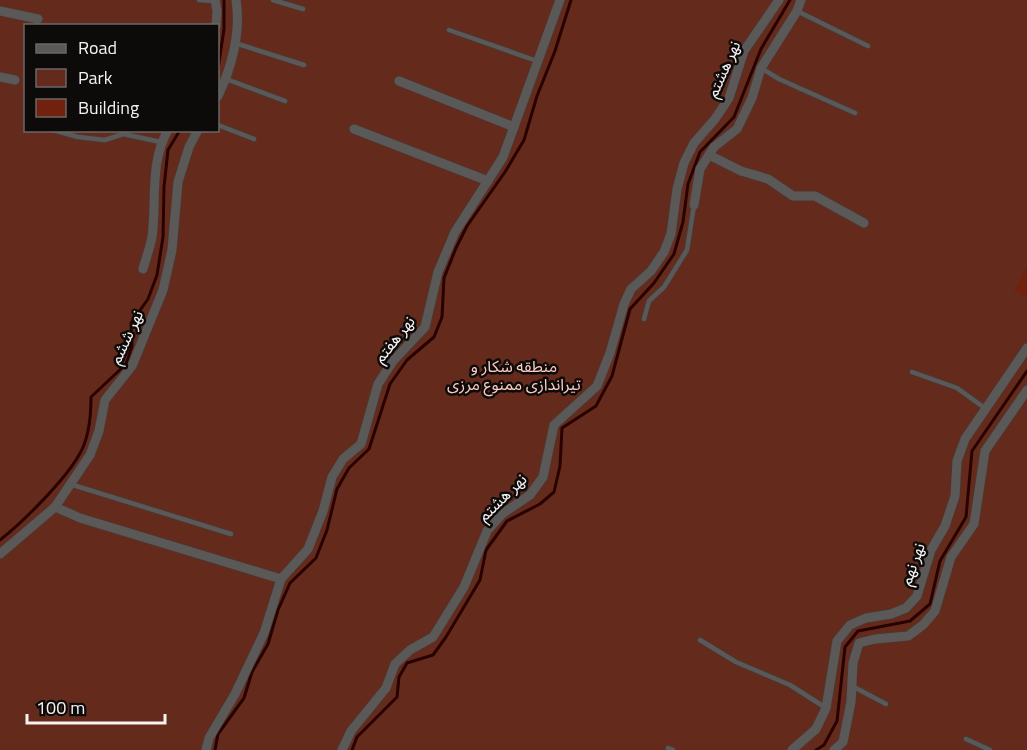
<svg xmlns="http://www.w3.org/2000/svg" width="1027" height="750" viewBox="0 0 1027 750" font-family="'Titillium Web','Noto Sans Arabic',sans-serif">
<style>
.green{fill:#642b1d;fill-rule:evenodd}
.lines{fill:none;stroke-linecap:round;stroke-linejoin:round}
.stream{stroke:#290200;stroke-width:3}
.building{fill:#70220f}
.service-casing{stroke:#423d3c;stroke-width:6}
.minor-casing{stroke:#423d3c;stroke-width:10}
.service{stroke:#5b5858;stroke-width:4.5}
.minor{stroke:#5b5858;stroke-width:9}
.labels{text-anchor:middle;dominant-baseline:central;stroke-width:5;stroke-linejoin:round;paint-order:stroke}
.street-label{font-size:16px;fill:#f6f2f1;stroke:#0d0a0a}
.park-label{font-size:16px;fill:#fdccc0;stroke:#0d0a0a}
</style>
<rect width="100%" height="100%" fill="#25201f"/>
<path class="green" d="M0,0h1027v750h-1027zM26,26h192v104h-192z"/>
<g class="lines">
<g class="stream">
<polyline points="218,69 224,29 224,0"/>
<path d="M0,540c23,-18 65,-60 79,-85 10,-16 12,-40 12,-58l35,-33 6,-18 -1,-23 17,-24 9,-24 6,-38 1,-50 4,-37 12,-20"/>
<polyline points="215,750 218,734 244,698 252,672 268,644 278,610 290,583 316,558 327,530 337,489 349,468 369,449 390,384 407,360 434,337 442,317 444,278 456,248 467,226 505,172 524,140 537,96 555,51 571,0"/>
<polyline points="352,750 357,737 397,697 399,677 407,663 433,655 446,637 480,580 486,550 507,521 540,504 554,492 560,466 562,428 596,406 612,376 630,309 654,283 674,254 683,222 688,184 700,152 734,117 761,49 790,0"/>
<polyline points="816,750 824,745 837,721 845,647 858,631 910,621 930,604 940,561 966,517 972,451 1027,371"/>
</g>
</g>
<polygon class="building" points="1027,266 1027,298 1014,291"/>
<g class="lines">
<defs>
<g id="service">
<polyline points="199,0 215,1"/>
<polyline points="273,0 303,9"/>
<polyline points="797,11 868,46"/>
<polyline points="449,30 537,61"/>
<polyline points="235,43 304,65"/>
<polyline points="761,68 779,79 855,113"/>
<polyline points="226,79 285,101"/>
<polyline points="218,125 254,139"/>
<polyline points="53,130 78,137 105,140 123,134 161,142"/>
<polyline points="644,319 649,301 664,287 687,250 694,205"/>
<polyline points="912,372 957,388 986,409"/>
<polyline points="70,484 231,534"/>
<polyline points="700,640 736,662 790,685 826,708"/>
<polyline points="852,686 886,704"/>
<polyline points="966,739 990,750"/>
<polyline points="668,748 673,750"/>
</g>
<g id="minor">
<polyline points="215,0 217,11 216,26"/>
<polyline points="0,11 38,19"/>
<polyline points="0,77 15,80"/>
<polyline points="399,81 514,127"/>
<path d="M218,96c14,-29 23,-64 18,-96"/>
<polyline points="354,129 488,181"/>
<polyline points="709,155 741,171 768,179 793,196 815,196 864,223"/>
<polyline points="694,205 700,169 714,147 737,129 752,98 761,68 797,11 801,0"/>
<path d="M143,269c3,-11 7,-21 9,-32 5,-35 -3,-74 16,-107"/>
<polyline points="55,507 80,518 281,579"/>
<polyline points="0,554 55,507 90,455 99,431 105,400 132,366 163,290 172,250 178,182 189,147 198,130"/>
<polyline points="206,750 209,738 235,694 264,633 281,579 308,549 323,511 332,477 343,459 361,444 378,384 393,361 425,327 438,272 455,232 503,157 560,0"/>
<polyline points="342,750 351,731 386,688 395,664 410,650 433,637 464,587 487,531 502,514 530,495 543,477 554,425 597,386 610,353 624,304 631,289 651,271 664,252 671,234 677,189 684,163 694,143 715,119 729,98 744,51 779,0"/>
<polyline points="792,750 816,729 826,708 837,641 850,625 866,618 891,614 906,608 917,596 931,550 945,526 955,496 957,461 965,439 1027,348"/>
<polyline points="834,750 843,742 851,702 853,663 859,643 875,639 908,636 923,625 935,611 951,557 974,524 985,451 1027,390"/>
</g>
</defs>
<use href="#service" class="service-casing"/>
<use href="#minor" class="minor-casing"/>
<use href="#service" class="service"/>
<use href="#minor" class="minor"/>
</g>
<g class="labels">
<g class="street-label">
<text transform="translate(723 69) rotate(-66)">نهر هشتم</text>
<text transform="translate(126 337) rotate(-65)">نهر ششم</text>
<text transform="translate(394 339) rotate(-51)">نهر هفتم</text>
<text transform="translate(502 497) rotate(-44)">نهر هشتم</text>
<text transform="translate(912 564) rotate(-70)">نهر نهم</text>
</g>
<g class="park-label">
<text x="514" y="366">منطقه شکار و<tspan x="514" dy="18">تیراندازی ممنوع مرزی</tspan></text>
</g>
</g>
<rect x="24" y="24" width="195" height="108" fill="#0d0a0a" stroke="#6a6766" stroke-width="1.5"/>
<rect x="36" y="44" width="30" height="9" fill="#5b5858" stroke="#6a6766" stroke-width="1.5"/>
<text x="78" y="54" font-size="18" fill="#f6f2f1">Road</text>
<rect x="36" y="69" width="30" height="18" fill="#642b1d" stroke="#6a6766" stroke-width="1.5"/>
<text x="78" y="84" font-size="18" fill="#f6f2f1">Park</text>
<rect x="36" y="99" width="30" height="18" fill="#70220f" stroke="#6a6766" stroke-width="1.5"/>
<text x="78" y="114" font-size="18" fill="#f6f2f1">Building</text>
<path d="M27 714v9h138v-9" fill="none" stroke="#f6f2f1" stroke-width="3"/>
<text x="36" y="714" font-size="18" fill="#f6f2f1" stroke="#0d0a0a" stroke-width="4.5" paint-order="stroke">100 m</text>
</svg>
